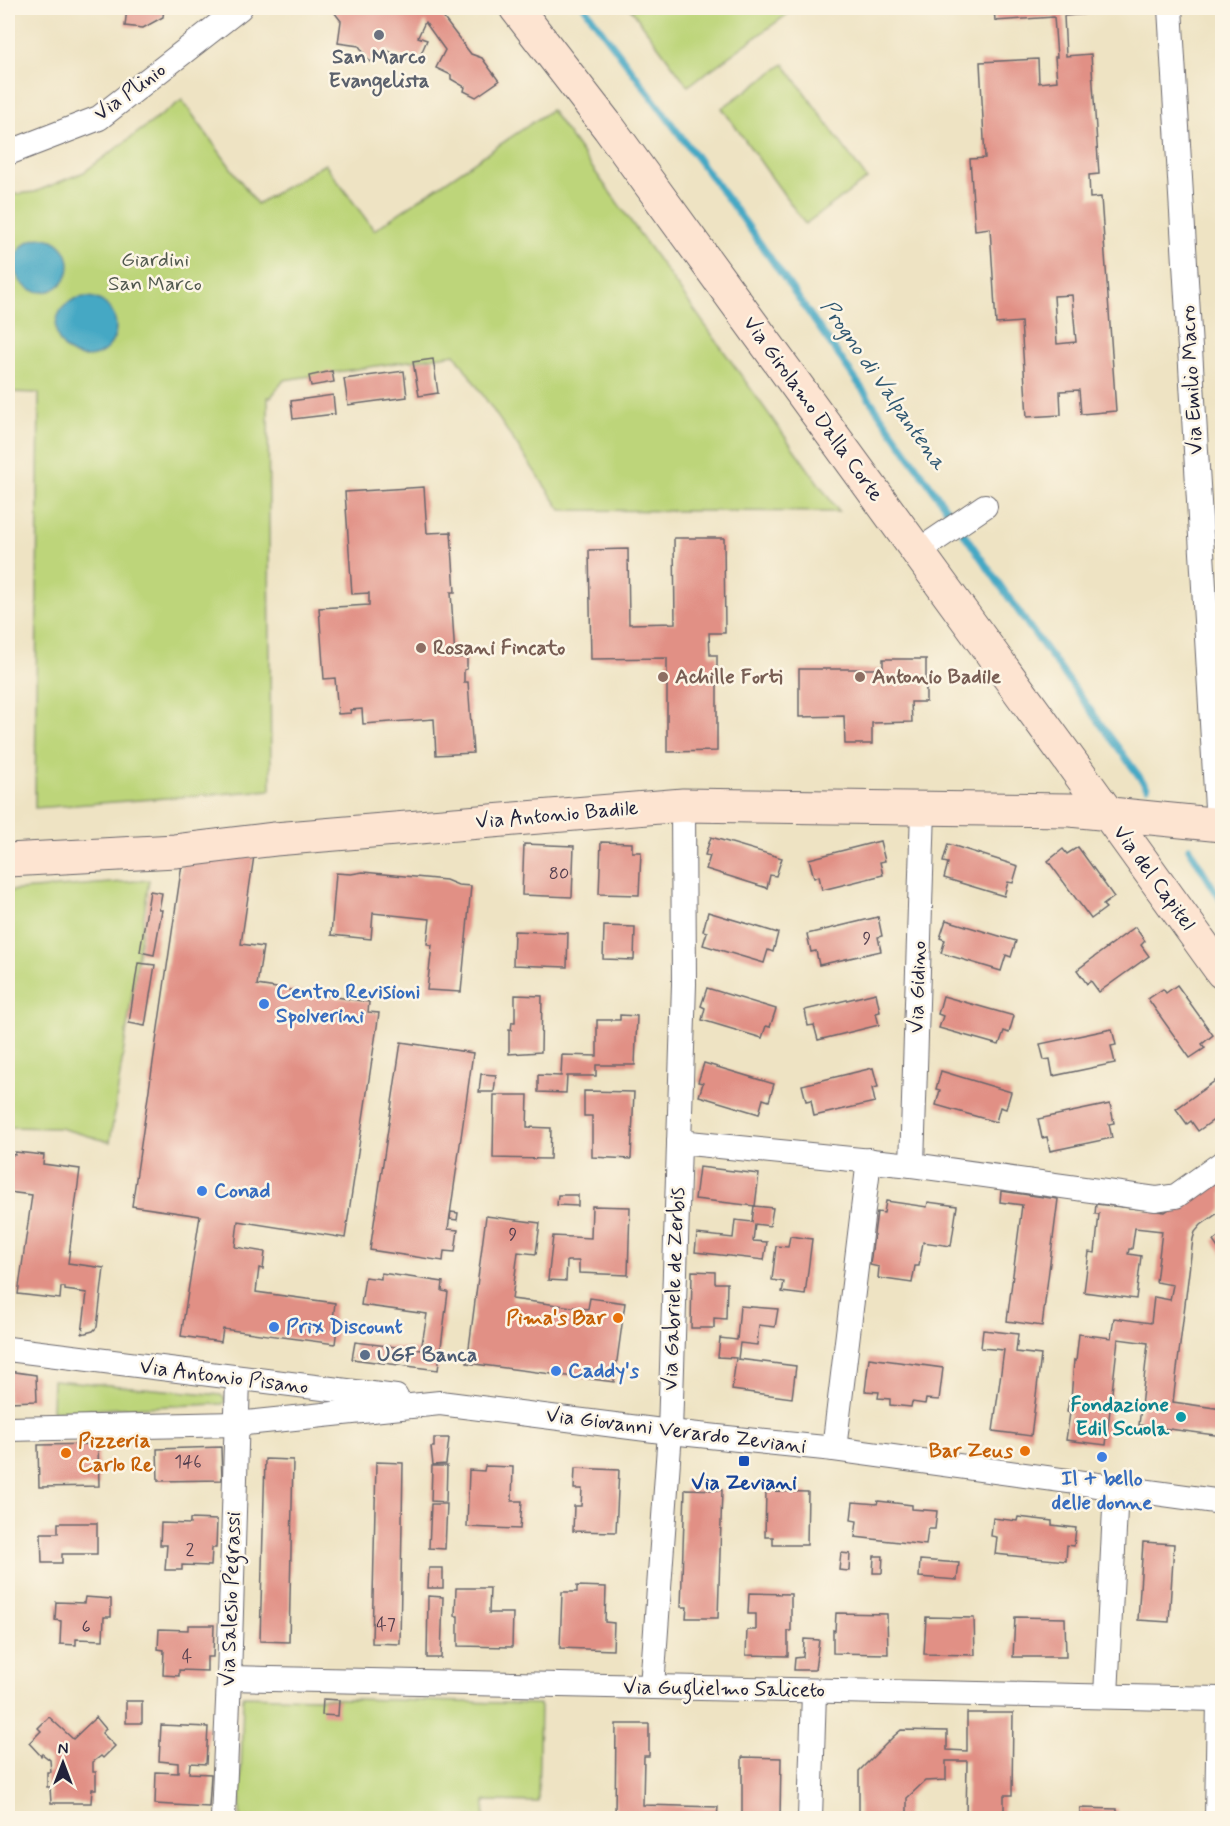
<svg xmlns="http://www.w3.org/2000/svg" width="1230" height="1826" viewBox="0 0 1230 1826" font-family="Mynerve,sans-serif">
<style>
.green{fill:#bdd57a;stroke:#707c5a;stroke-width:1.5}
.water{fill:#45a8c4;stroke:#346580;stroke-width:1.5}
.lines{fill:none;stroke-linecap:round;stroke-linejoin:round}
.stream{stroke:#45a8c4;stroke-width:7}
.building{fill:#e19085;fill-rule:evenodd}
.street-casing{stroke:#69666b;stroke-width:26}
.secondary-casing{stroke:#69666b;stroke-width:35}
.street{stroke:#fff;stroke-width:24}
.secondary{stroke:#fde4d1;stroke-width:33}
.worship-dot{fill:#6b7280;stroke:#fcf5e5;stroke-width:2}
.education-dot{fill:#8d6e63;stroke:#fcf5e5;stroke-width:2}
.shop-dot{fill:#3f7fe0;stroke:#fcf5e5;stroke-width:2}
.food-dot{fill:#e8710a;stroke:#fcf5e5;stroke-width:2}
.service-dot{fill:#5c6f8a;stroke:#fcf5e5;stroke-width:2}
.culture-dot{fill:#0f9aa8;stroke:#fcf5e5;stroke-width:2}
.transit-dot{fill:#1a4fb4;stroke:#fcf5e5;stroke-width:2}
.labels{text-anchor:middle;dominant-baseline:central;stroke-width:5;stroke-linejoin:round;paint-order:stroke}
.number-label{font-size:18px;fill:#523e4e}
.worship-label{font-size:21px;font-weight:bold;fill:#5b616d;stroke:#fcf5e5}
.street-label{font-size:21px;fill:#22223b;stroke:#fcf5e5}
.park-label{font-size:21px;fill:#50584e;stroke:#fcf5e5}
.education-label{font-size:21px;font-weight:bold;fill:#785e54;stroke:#fcf5e5;text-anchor:start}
.shop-label{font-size:21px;font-weight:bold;fill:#366cbe;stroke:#fcf5e5;text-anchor:start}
.food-label{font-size:21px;font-weight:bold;fill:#c56008;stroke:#fcf5e5;text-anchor:end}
.service-label{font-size:21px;font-weight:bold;fill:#4e5e75;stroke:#fcf5e5;text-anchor:start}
.culture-label{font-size:21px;font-weight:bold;fill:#0d838f;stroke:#fcf5e5;text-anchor:end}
.transit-label{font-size:21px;font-weight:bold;fill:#164399;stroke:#fcf5e5}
.water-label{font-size:22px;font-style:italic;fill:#305872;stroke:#fcf5e5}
</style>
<rect width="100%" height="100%" fill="#fcf5e5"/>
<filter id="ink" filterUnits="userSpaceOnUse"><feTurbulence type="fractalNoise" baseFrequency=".0167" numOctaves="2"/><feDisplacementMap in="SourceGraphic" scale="12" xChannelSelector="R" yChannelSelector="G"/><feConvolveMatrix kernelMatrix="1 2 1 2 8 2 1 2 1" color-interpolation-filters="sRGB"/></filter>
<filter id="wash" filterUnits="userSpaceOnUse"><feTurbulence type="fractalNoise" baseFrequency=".008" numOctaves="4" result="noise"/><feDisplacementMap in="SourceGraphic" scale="24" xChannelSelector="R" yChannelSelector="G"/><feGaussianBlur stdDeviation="1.35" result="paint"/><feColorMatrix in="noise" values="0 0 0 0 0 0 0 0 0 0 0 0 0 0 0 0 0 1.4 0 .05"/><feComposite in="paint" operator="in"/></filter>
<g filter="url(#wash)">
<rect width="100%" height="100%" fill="#eee3c3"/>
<g class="green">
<polygon points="630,8 796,8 688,86"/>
<polygon points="784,64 867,179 805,224 722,108"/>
<polygon points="182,100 257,204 325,164 374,230 551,110 839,512 561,510 455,354 284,380 271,397 268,397 271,790 35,808 39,393 8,392 8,195 35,192 84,172"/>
<polygon points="149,880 110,1142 60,1128 8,1127 8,891"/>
<polygon points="53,1380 221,1395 225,1399 223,1404 218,1404 52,1411"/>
<polygon points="243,1696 540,1704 538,1802 485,1801 484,1818 240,1818"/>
</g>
<g class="water">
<circle cx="42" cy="265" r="27"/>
<circle cx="86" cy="327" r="30"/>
</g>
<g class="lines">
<g class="stream">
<polyline points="585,8 745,222 1028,625 1147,787"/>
<polyline points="1189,848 1222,902"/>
</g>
</g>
<g id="blocks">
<g class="building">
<polygon points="127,8 164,8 163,17 143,28 125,26"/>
<polygon points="331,8 436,8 471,54 482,58 499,81 476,97 464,91 465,87 451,79 451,75 436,68 445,50 425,22 418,37 427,40 417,63 386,50 370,62 359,46 338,43 341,21"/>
<path d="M994,8h93l1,6 -24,2 2,40 25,-2 8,120 -10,1 1,23 11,-1 15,214 -35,3 -2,-24 -19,1 1,24 -34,2 -6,-95 -25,2 -6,-96 -15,2 -5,-71 15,-1 -5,-96 58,-3 1,24 18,-2 -2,-24h2l-3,-40 -59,4zM1072,295l4,47 -19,2 -3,-48z"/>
<polygon points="433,359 438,393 419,396 413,362"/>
<polygon points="332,371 334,382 311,386 309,376"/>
<polygon points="404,371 407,397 348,405 344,379"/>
<polygon points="333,395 335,414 293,419 291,401"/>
<polygon points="424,487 427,533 451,532 455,592 451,592 455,658 467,657 467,669 464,670 464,682 468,682 473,753 436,755 434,719 363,724 362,709 350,710 351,713 338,714 335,678 324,679 319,608 369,605 369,593 352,594 345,492"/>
<polygon points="674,538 724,538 725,633 709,633 710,655 717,655 717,751 667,752 667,658 591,659 589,550 628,549 629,624 675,623"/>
<polygon points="883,659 926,659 926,702 911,702 912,722 872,723 872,744 845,744 844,716 799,717 799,669 883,669"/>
<polygon points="711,837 782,858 776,876 770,875 767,888 706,869 710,856 705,855"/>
<polygon points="880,841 885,861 880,862 883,875 822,890 819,876 814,878 809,859"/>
<polygon points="601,842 632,843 632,852 641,852 639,895 599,894"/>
<polygon points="524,844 574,846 572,897 522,895"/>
<polygon points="948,844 1018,866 1013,883 1008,882 1004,896 944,878 948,863 943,862"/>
<polygon points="1078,847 1114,897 1103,905 1106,908 1091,919 1048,861 1063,849 1067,854"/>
<polygon points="254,856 241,944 263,947 257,985 369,1002 368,1012 379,1013 345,1238 238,1221 235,1247 265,1252 263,1269 259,1268 256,1292 335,1303 332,1328 337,1328 335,1344 223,1329 221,1342 181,1336 200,1216 132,1206 182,864"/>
<polygon points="363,872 446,880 458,885 471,886 461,992 427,990 432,945 427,944 430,919 373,913 371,939 331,935 336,873 351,874"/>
<polygon points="150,891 162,893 159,910 162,910 154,955 140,952"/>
<polygon points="708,912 778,933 773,952 768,950 764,963 703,945 707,932 703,931"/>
<polygon points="878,917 882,936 878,937 881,951 819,965 816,951 811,952 807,934"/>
<polygon points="946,920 1016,941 1011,957 1006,955 1001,971 941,953 945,940 940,938"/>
<polygon points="604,926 635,927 634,960 603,959"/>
<polygon points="1135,927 1145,941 1141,945 1149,956 1099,992 1091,981 1087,984 1077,970"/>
<polygon points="514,931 568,933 567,967 513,965"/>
<polygon points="138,963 155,965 145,1026 129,1023"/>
<polygon points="1177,985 1213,1035 1202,1044 1205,1048 1190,1058 1148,999 1163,989 1166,993"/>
<polygon points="707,988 776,1009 770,1027 766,1026 762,1038 702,1020 705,1008 701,1006"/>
<polygon points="876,993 880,1012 876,1013 879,1025 818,1040 814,1025 808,1026 805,1010"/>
<polygon points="515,995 542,996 541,1052 509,1054 509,1030 511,1030 512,1022 515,1022"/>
<polygon points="943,996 1014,1016 1009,1033 1004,1031 999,1045 939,1028 943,1016 938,1014"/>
<polygon points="620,1015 637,1016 635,1065 596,1065 596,1076 567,1076 566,1093 538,1092 538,1075 561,1076 562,1055 597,1056 597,1020 620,1020"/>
<polygon points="1112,1029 1116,1045 1111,1046 1115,1063 1053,1076 1050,1059 1044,1060 1040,1044"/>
<polygon points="401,1042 473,1053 448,1229 458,1230 455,1252 444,1251 443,1261 370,1250"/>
<polygon points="704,1063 774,1084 769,1101 763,1099 759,1114 699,1096 703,1083 698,1082"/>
<polygon points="873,1068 878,1087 872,1088 875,1102 814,1116 811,1100 806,1101 802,1085"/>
<polygon points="941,1071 1011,1092 1006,1109 1000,1107 996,1122 936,1105 940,1090 936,1089"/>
<polygon points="481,1074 496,1075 494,1092 479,1092"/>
<polygon points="1222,1076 1222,1114 1198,1131 1191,1121 1187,1124 1176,1109"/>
<polygon points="584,1091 634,1092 631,1159 592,1157 592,1116 584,1116"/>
<polygon points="494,1095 528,1095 527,1127 551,1128 550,1159 493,1158"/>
<polygon points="1110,1104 1114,1123 1109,1124 1112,1138 1050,1151 1047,1137 1042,1138 1038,1119"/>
<polygon points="15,1152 44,1155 43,1164 80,1169 68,1263 104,1268 97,1327 93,1331 82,1334 87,1293 65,1290 65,1287 61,1287 60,1299 18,1294 32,1195 8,1192 8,1154 15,1155"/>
<polygon points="699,1167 759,1174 755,1206 695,1199"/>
<polygon points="1222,1171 1222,1210 1201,1225 1195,1232 1193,1239 1173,1402 1222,1409 1222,1436 1139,1425 1148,1343 1118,1339 1106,1445 1066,1440 1070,1413 1067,1412 1069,1400 1071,1400 1074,1360 1076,1361 1079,1334 1111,1338 1114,1318 1151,1323 1154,1297 1170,1300 1173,1285 1156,1282 1162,1231 1135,1228 1132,1249 1129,1249 1128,1254 1141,1256 1136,1299 1084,1292 1089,1252 1095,1253 1099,1214 1095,1214 1096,1204 1165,1212"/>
<polygon points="1001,1191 1058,1199 1042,1326 1007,1321 1022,1205 1000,1202"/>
<polygon points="558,1195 578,1195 578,1206 557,1205"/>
<polygon points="886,1201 927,1207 928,1202 957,1206 951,1246 923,1242 919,1266 915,1266 912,1283 878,1278 879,1267 870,1265 877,1212 884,1213"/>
<polygon points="592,1206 630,1207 628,1275 579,1273 579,1261 567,1261 566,1281 548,1280 553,1236 591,1238"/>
<polygon points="754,1206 773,1208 770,1226 755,1224 753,1241 767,1242 764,1260 695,1252 697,1234 733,1238 735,1220 752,1222"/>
<polygon points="451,1212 458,1213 457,1220 450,1219"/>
<polygon points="486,1216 540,1223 536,1254 518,1252 512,1299 588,1309 590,1298 625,1303 614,1382 467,1363"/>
<polygon points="1222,1234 1222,1254 1213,1241"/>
<polygon points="790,1236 812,1239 805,1295 782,1292 784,1282 772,1280 776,1246 788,1247"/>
<polygon points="692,1271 715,1272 715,1283 727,1283 726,1319 714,1318 714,1328 691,1328"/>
<polygon points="381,1273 443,1282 442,1291 448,1292 438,1370 352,1359 355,1342 421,1350 427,1314 361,1305 365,1277 381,1279"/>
<polygon points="740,1306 778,1309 775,1327 759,1325 757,1345 740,1343 738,1359 796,1366 792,1398 732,1390 736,1358 718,1357 720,1338 737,1340"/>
<polygon points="983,1330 1018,1334 1016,1352 1041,1355 1031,1436 993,1431 1004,1350 981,1348"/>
<polygon points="869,1358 943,1368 939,1400 926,1399 925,1404 912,1402 911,1407 890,1405 890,1399 878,1398 879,1392 865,1391"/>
<polygon points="8,1371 36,1375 37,1401 8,1402"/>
<polygon points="434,1438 449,1438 446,1464 433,1465 431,1447 434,1447"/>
<polygon points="98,1444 99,1486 39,1487 38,1445"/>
<polygon points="221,1447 222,1480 158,1481 157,1449"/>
<polygon points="265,1459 293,1460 289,1642 260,1641"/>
<polygon points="376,1462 403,1463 400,1644 372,1643"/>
<polygon points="432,1466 447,1466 446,1502 431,1501"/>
<polygon points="485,1466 513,1467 512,1501 522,1501 520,1529 467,1527 469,1470 484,1471"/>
<polygon points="575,1468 619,1470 616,1532 573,1531 574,1506 581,1506 582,1489 574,1489"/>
<polygon points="685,1489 722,1490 718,1618 686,1618 687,1607 681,1607"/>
<polygon points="766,1491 808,1492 807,1545 773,1545 773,1537 765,1537"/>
<polygon points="878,1501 912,1505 912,1509 937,1511 935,1529 928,1529 926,1545 855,1537 857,1521 851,1520 853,1502 877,1504"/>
<polygon points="431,1504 447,1504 445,1549 429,1548"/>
<polygon points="1018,1517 1052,1521 1052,1525 1076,1528 1074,1546 1067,1545 1066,1561 995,1554 997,1537 991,1536 993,1518 1017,1521"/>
<polygon points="190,1519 217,1520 216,1548 212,1548 211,1566 182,1565 182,1570 165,1570 167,1545 160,1545 161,1523 190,1524"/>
<polygon points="58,1523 97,1523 97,1554 62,1554 62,1563 42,1563 41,1533 58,1533"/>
<polygon points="1143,1542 1174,1544 1169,1622 1138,1620"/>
<polygon points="841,1553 850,1554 849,1571 839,1570"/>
<polygon points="874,1556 883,1556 882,1573 873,1573"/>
<polygon points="920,1560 959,1563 957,1580 919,1577"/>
<polygon points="429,1568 443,1568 443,1588 428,1588"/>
<polygon points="577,1586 606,1587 605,1622 614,1623 613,1650 560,1648 562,1592 577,1592"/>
<polygon points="456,1588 490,1588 489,1613 513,1613 512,1647 458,1646 458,1616 455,1616"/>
<polygon points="749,1593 791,1594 791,1631 788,1631 788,1656 746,1655 747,1630 756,1630 756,1614 748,1614"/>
<polygon points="428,1596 443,1597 441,1658 427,1658"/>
<polygon points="85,1597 111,1599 111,1617 104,1617 103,1640 76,1639 76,1645 60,1644 61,1621 55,1620 56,1602 84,1603"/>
<polygon points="836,1613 887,1614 888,1654 833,1653 833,1630 835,1631"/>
<polygon points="926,1617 974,1618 975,1655 924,1654"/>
<polygon points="1015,1617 1065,1618 1066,1657 1013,1657"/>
<polygon points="188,1625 214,1625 213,1657 207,1657 207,1671 179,1670 179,1676 163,1675 164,1650 158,1649 159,1629 188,1630"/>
<polygon points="804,1639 819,1640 815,1670 794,1670 795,1658 803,1657"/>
<polygon points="323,1699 339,1700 338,1716 322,1715"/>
<rect x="126" y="1701" width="16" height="22"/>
<polygon points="967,1713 1013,1713 1012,1795 1004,1795 1004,1815 1049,1817 1049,1818 966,1818 967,1761 946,1761 946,1780 925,1781 907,1798 907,1818 859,1818 859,1771 894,1736 901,1730 947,1731 947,1750 967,1751"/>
<polygon points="49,1717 73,1739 96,1717 106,1729 102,1733 115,1746 103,1758 101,1756 93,1762 93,1772 96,1772 96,1789 92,1789 91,1803 51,1803 50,1787 47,1787 47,1772 51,1772 50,1760 42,1754 41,1756 29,1743 41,1731 38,1728"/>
<polygon points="616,1724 649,1724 649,1756 644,1756 643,1805 718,1807 717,1818 615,1818"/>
<polygon points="161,1725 208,1727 206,1764 190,1763 189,1773 211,1774 209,1807 155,1804 156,1772 178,1773 178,1763 159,1761"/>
<polygon points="742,1757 781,1758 780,1818 742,1818"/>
<polygon points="1080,1808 1117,1809 1117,1818 1080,1818"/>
</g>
</g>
</g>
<g filter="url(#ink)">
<use href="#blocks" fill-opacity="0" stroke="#69666b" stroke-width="1.5"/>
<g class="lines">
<defs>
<g id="street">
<polyline points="1170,8 1218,825"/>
<polyline points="8,153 99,118 240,8"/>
<polyline points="917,552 985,506"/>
<polyline points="679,1142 912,1165 1156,1199 1176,1196 1222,1163"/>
<polyline points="912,1165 923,809"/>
<polyline points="8,1349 396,1397"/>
<polyline points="8,1429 236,1424 440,1403 670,1432 834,1449 1222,1502"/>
<polyline points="834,1449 869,1160"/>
<polyline points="229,1678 1219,1699 1217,1818"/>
<polyline points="652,1687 670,1432 684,984 683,805"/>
<polyline points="1106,1696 1116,1488"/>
<polyline points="223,1818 229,1678 238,1379"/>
<polyline points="810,1818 814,1692"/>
</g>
<g id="secondary">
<polyline points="516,8 609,128 1081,776 1222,972"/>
<polyline points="8,860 175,851 275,839 683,805 1070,810 1222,825"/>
</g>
</defs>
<use href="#street" class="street-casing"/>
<use href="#secondary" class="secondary-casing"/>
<use href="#street" class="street"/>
<use href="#secondary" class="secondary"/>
</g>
</g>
<circle class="worship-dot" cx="379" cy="35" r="6"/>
<g class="education-dot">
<circle cx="421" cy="648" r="6"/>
<circle cx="663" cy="677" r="6"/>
<circle cx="860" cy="677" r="6"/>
</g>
<g class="shop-dot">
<circle cx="264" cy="1004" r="6"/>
<circle cx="202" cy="1191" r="6"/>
<circle cx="274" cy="1327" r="6"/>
<circle cx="556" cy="1371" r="6"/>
<circle cx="1102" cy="1457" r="6"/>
</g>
<g class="food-dot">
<circle cx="618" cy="1318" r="6"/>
<circle cx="1025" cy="1451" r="6"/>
<circle cx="66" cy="1453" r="6"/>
</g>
<circle class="service-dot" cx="365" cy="1355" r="6"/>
<circle class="culture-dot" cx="1181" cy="1417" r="6"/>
<rect class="transit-dot" x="738" y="1455" width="12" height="12" rx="3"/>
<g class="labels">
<g class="number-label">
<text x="559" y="874">80</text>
<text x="867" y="939">9</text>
<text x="513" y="1235">9</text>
<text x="188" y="1462">146</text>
<text x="190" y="1550">2</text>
<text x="386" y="1625">47</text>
<text x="86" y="1627">6</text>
<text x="187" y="1657">4</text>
</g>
<g class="worship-label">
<text x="379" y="57">San Marco<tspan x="379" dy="24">Evangelista</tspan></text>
</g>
<g class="street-label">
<text transform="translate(130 92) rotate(-36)">Via Plinio</text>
<text transform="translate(1192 380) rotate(-93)">Via Emilio Macro</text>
<text transform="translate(813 409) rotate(54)">Via Girolamo Dalla Corte</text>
<text transform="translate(557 815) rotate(-5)">Via Antonio Badile</text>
<text transform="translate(1154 878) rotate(54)">Via del Capitel</text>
<text transform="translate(918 987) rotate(-88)">Via Gidino</text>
<text transform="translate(674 1289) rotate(-88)">Via Gabriele de Zerbis</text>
<text transform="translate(224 1377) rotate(7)">Via Antonio Pisano</text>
<text transform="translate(676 1431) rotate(7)">Via Giovanni Verardo Zeviani</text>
<text transform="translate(231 1599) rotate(-88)">Via Salesio Pegrassi</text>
<text transform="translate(724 1689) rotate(1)">Via Guglielmo Saliceto</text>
</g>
<g class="park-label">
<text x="155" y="260">Giardini<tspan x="155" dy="24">San Marco</tspan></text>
</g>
<g class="education-label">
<text x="433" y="648">Rosani Fincato</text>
<text x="675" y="677">Achille Forti</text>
<text x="872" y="677">Antonio Badile</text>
</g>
<g class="shop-label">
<text x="276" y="992">Centro Revisioni<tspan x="276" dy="24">Spolverini</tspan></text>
<text x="214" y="1191">Conad</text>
<text x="286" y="1327">Prix Discount</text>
<text x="568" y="1371">Caddy's</text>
<text x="1102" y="1479" text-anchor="middle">Il + bello<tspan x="1102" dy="24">delle donne</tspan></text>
</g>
<g class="food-label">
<text x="606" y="1318">Pima's Bar</text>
<text x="78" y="1441" text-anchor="start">Pizzeria<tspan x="78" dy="24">Carlo Re</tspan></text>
<text x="1013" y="1451">Bar Zeus</text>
</g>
<g class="service-label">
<text x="377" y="1355">UGF Banca</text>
</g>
<g class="culture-label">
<text x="1169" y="1405">Fondazione<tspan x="1169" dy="24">Edil Scuola</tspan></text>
</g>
<g class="transit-label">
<text x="744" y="1483">Via Zeviani</text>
</g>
<g class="water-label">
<text transform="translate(883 385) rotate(55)">Progno di Valpantena</text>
</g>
</g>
<rect width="1230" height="1826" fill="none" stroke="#fcf5e5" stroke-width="30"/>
<g transform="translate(63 1763)" stroke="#fcf5e5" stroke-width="4.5" paint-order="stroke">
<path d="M0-4.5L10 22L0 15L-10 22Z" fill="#22223b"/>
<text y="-9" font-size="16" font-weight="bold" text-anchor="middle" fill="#22223b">N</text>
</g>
</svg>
